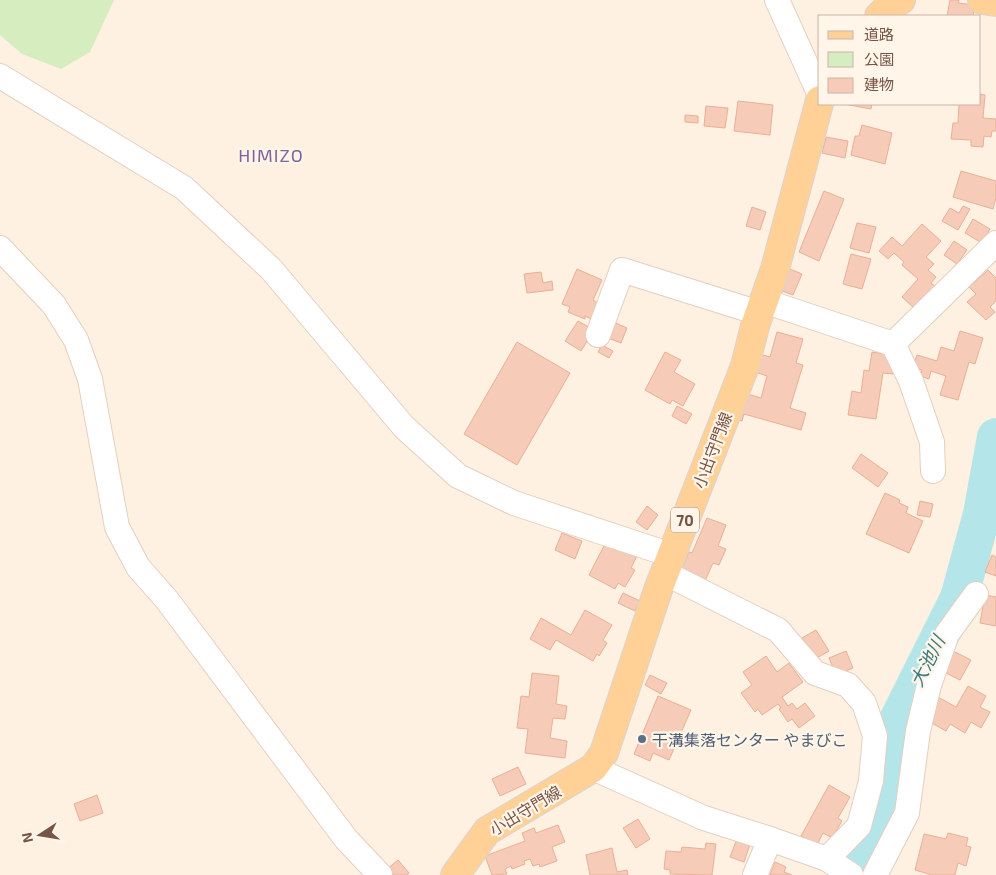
<svg xmlns="http://www.w3.org/2000/svg" width="996" height="875" viewBox="0 0 996 875" font-family="'Exo 2','Noto Sans JP',sans-serif">
<style>
.green{fill:#d5edbf}
.lines{fill:none;stroke-linecap:round;stroke-linejoin:round}
.river{stroke:#b4e5e9;stroke-width:38}
.building{fill:#f6cbb7;stroke:#eaaf96}
.street-casing{stroke:#e5cebf;stroke-width:26}
.primary-casing{stroke:#dcd3cf;stroke-width:30}
.street{stroke:#fff;stroke-width:24}
.primary{stroke:#ffd197;stroke-width:28}
.service-dot{fill:#5c6f8a;stroke:#fff5e9;stroke-width:2}
.labels{text-anchor:middle;dominant-baseline:central;stroke-width:4.5;stroke-linejoin:round;paint-order:stroke}
.shield{fill:#fff5e9;stroke:#a08477;stroke-width:1}
.shield-label{font-size:15px;font-weight:bold;fill:#775446}
.street-label{font-size:16px;fill:#775446;stroke:#fff5e9}
.service-label{font-size:16px;fill:#4e5e75;stroke:#fff5e9;text-anchor:start}
.neighbourhood-label{font-size:18px;letter-spacing:1px;fill:#83619c;stroke:#fff5e9}
.water-label{font-size:18px;font-style:italic;fill:#38787e;stroke:#fff5e9}
</style>
<rect width="100%" height="100%" fill="#fef1e1"/>
<polygon class="green" points="0,0 114,0 90,52 61,69 22,54 0,35"/>
<g class="lines">
<polyline class="river" points="848,875 876,847 897,770 898,720 959,598 982,514 996,437"/>
</g>
<g class="building">
<polygon points="950,0 959,0 958,3 975,5 973,16 947,16"/>
<polygon points="980,94 985,95 983,118 996,119 996,131 992,131 991,137 984,136 983,147 971,146 971,140 951,139 953,123 958,123 959,104 980,104"/>
<polygon points="738,101 773,105 770,135 734,131"/>
<polygon points="844,104 872,104 871,109"/>
<polygon points="706,106 728,108 725,128 704,126"/>
<polygon points="685,115 698,116 698,123 685,122"/>
<polygon points="862,125 892,133 885,164 851,155 855,136 859,136"/>
<polygon points="826,137 848,141 845,158 822,153"/>
<polygon points="961,171 996,181 996,198 993,209 953,197"/>
<polygon points="824,191 844,199 819,261 799,252"/>
<polygon points="963,206 970,209 958,230 942,221 950,208 959,213"/>
<polygon points="752,207 766,212 760,230 746,226"/>
<polygon points="973,219 990,229 982,243 965,233"/>
<polygon points="857,223 876,227 869,253 850,248"/>
<polygon points="922,224 941,241 926,257 934,264 928,270 936,277 931,283 935,286 915,309 902,297 918,279 902,265 904,262 894,253 888,259 879,251 892,237 902,246"/>
<polygon points="954,241 967,250 957,264 944,255"/>
<polygon points="851,254 871,259 862,289 843,284"/>
<polygon points="783,266 802,274 793,295 774,288"/>
<polygon points="577,269 602,280 593,300 598,303 591,319 585,316 585,319 568,312 570,307 562,304"/>
<polygon points="988,270 996,278 996,301 990,307 995,312 986,320 967,302 976,294 969,287"/>
<polygon points="541,272 543,283 552,281 553,290 527,293 524,274"/>
<polygon points="578,321 594,330 581,351 565,341"/>
<polygon points="611,321 627,328 621,343 605,337"/>
<polygon points="960,331 983,338 975,364 969,362 958,400 940,395 946,376 931,371 929,379 920,376 922,370 913,367 917,355 937,361 941,347 954,351"/>
<polygon points="777,332 803,339 796,363 803,365 790,408 806,413 801,430 744,414 742,421 730,418 738,391 761,398 767,376 755,372 760,354 770,357"/>
<polygon points="517,342 570,373 517,465 464,434"/>
<polygon points="602,345 613,351 609,358 598,352"/>
<polygon points="665,352 681,360 674,372 695,384 683,406 672,400 670,404 645,390"/>
<polygon points="872,352 895,356 893,374 883,373 876,419 848,415 852,391 861,393 864,370 869,371"/>
<polygon points="677,406 692,414 686,424 672,416"/>
<polygon points="861,454 888,473 878,487 852,468"/>
<polygon points="885,493 900,500 899,503 908,507 906,513 923,521 909,553 866,534"/>
<polygon points="920,501 933,504 930,517 917,515"/>
<polygon points="647,506 658,515 647,530 636,522"/>
<polygon points="707,518 726,525 718,546 726,549 719,565 713,563 704,583 680,573 689,552 692,553"/>
<polygon points="562,533 582,541 575,559 555,550"/>
<polygon points="607,540 637,556 631,568 635,570 625,587 618,583 615,589 589,575"/>
<polygon points="992,555 996,557 996,576 985,572"/>
<polygon points="623,593 640,601 635,611 618,603"/>
<polygon points="985,595 996,597 996,626 980,623"/>
<polygon points="585,610 612,625 603,640 607,643 599,656 597,654 593,661 556,640 550,650 530,639 541,618 571,635"/>
<polygon points="816,630 829,651 815,659 802,638"/>
<polygon points="951,650 971,660 960,680 940,670"/>
<polygon points="846,651 853,668 836,675 829,658"/>
<polygon points="766,656 777,672 789,663 803,682 782,697 788,706 792,703 797,709 805,703 815,716 799,728 792,719 788,722 779,709 781,708 778,704 762,715 758,709 755,712 741,693 752,685 743,672"/>
<polygon points="532,673 559,676 556,704 567,706 565,719 553,718 550,738 567,741 565,758 525,753 528,729 517,728 521,696 529,697"/>
<polygon points="650,675 667,683 661,694 645,685"/>
<polygon points="968,686 986,696 980,707 990,712 981,728 971,722 965,733 950,724 946,731 930,722 936,710 930,706 936,696 956,707"/>
<polygon points="658,696 691,710 669,760 653,753 650,761 634,754"/>
<polygon points="518,767 526,784 500,796 492,779"/>
<polygon points="829,785 850,797 838,818 842,821 832,838 823,833 817,845 801,836"/>
<polygon points="97,795 103,813 80,821 74,804"/>
<polygon points="638,819 650,839 636,848 623,828"/>
<polygon points="558,825 565,842 552,847 557,861 540,867 539,864 533,866 530,859 524,861 525,864 512,869 511,866 505,869 507,874 492,875 485,856 525,841 522,833 534,828 536,833"/>
<polygon points="948,833 968,838 966,846 971,847 966,866 958,863 955,875 932,875 915,870 924,834 946,839"/>
<polygon points="737,839 750,844 744,862 730,857"/>
<polygon points="706,843 716,844 712,875 670,874 670,870 664,869 666,851 681,852 682,847 705,849"/>
<polygon points="612,848 617,872 627,870 628,875 590,875 586,855"/>
<polygon points="398,860 409,873 407,875 390,875 386,870"/>
<polygon points="775,862 786,867 784,872 792,875 770,875"/>
</g>
<g class="lines">
<defs>
<g id="street">
<polyline points="777,0 820,95"/>
<polyline points="0,76 184,188 271,269 404,427 458,476 514,503 671,555"/>
<polyline points="0,248 54,305 76,340 90,379 117,527 138,567 167,600 346,839 380,875"/>
<polyline points="764,301 893,344 996,243"/>
<polyline points="598,335 622,270 759,313"/>
<polyline points="893,344 911,381 932,442 933,471"/>
<polyline points="665,573 778,630 815,673 848,685 864,703 875,736 871,781 859,826 827,859"/>
<polyline points="593,768 704,818 770,839 827,859 851,875"/>
<polyline points="755,875 770,839"/>
<polyline points="875,875 907,813 918,731 929,685 947,634 976,594"/>
</g>
<g id="primary">
<polyline points="982,0 996,2"/>
<polyline points="879,16 892,4 901,0"/>
<polyline points="455,875 487,831 593,768 604,753 658,590 745,366 755,326 775,269 820,100"/>
</g>
</defs>
<use href="#street" class="street-casing"/>
<use href="#primary" class="primary-casing"/>
<use href="#street" class="street"/>
<use href="#primary" class="primary"/>
</g>
<circle class="service-dot" cx="642" cy="739" r="5"/>
<g class="labels">
<rect class="shield" x="671" y="507.5" width="28" height="25" rx="4"/>
<g class="shield-label">
<text x="685" y="520">70</text>
</g>
<g class="street-label">
<text transform="translate(712 450) rotate(-69)">小出守門線</text>
<text transform="translate(525 810) rotate(-31)">小出守門線</text>
</g>
<g class="service-label">
<text x="652" y="739">干溝集落センター やまびこ</text>
</g>
<g class="neighbourhood-label">
<text x="271" y="155">HIMIZO</text>
</g>
<g class="water-label">
<text transform="translate(927 661) rotate(-63)">大池川</text>
</g>
</g>
<rect x="818" y="15" width="162" height="90" fill="#fff5e9" stroke="#c9b5a8"/>
<rect x="828" y="31" width="25" height="8" fill="#ffd197" stroke="#c9b5a8"/>
<text x="864" y="40" font-size="15" fill="#775446">道路</text>
<rect x="828" y="52" width="25" height="15" fill="#d5edbf" stroke="#c9b5a8"/>
<text x="864" y="65" font-size="15" fill="#775446">公園</text>
<rect x="828" y="78" width="25" height="15" fill="#f6cbb7" stroke="#c9b5a8"/>
<text x="864" y="90" font-size="15" fill="#775446">建物</text>
<g transform="translate(40 835) rotate(258)" stroke="#fff5e9" stroke-width="4" paint-order="stroke">
<path d="M0-4L9 19L0 12L-9 19Z" fill="#775446"/>
<text y="-8" font-size="14" font-weight="bold" text-anchor="middle" fill="#775446">N</text>
</g>
</svg>
